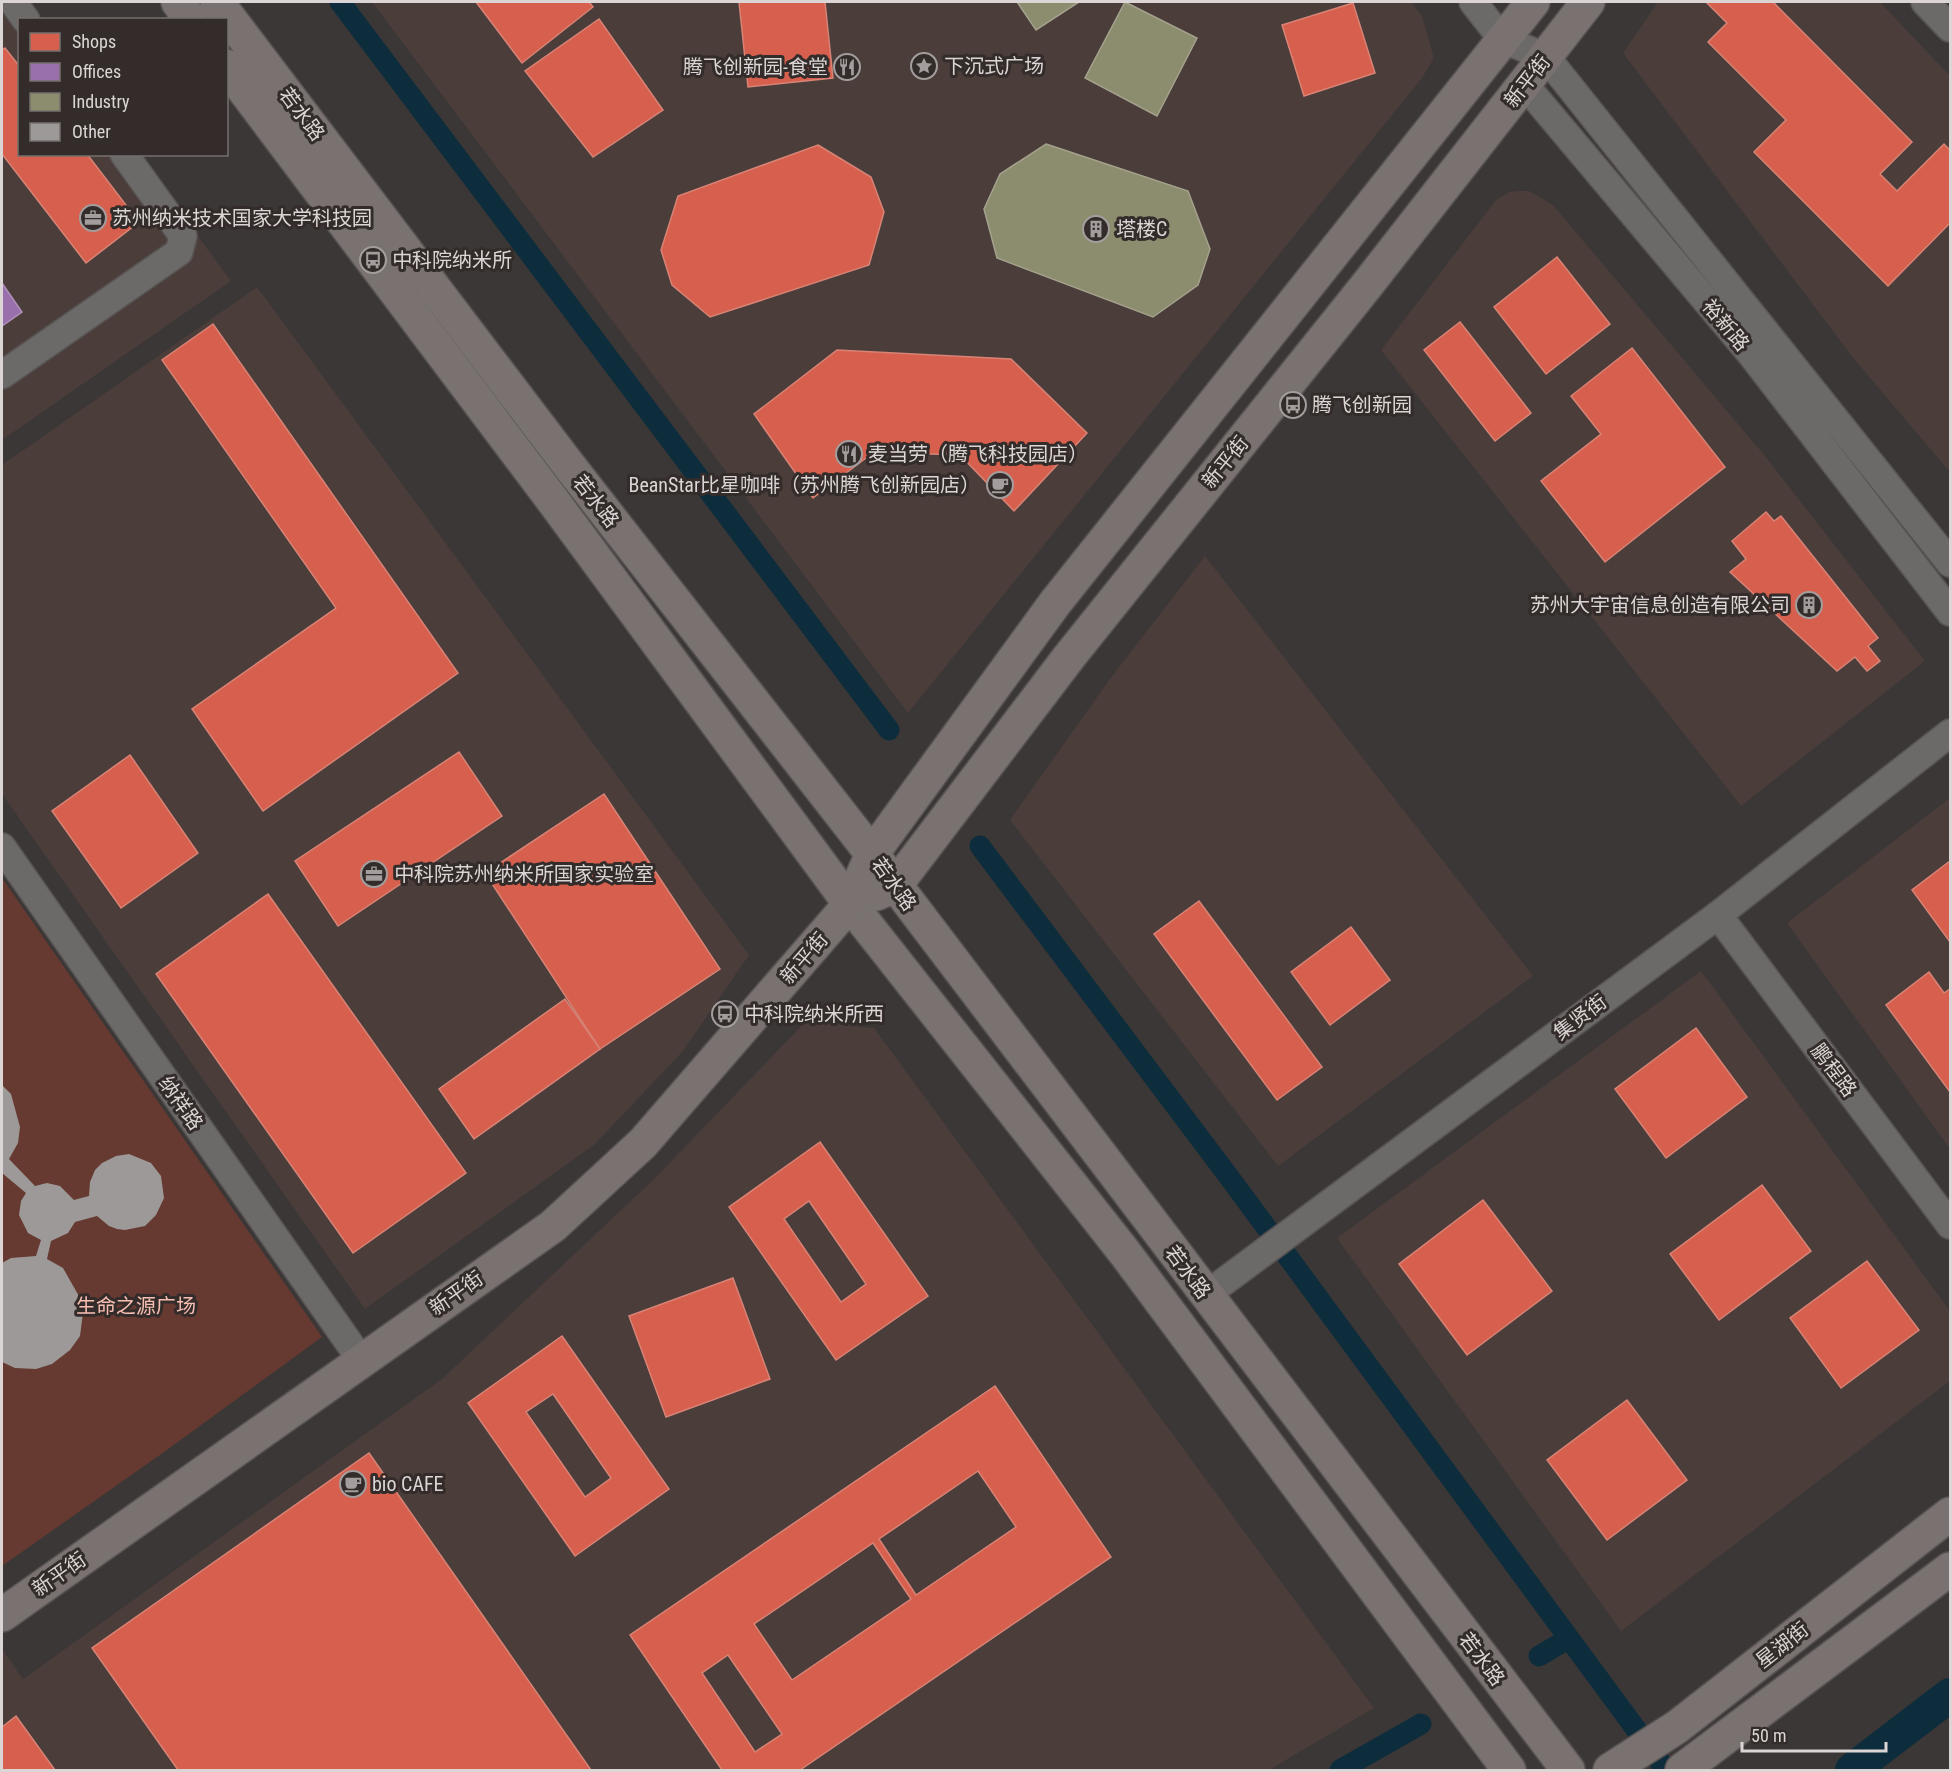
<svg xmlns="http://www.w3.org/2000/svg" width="1952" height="1772" viewBox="0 0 1952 1772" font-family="'Roboto Condensed','Noto Sans SC',sans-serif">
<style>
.built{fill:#4a3d3a}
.green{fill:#663a31}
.shops{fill:#d6604d;stroke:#d88376;stroke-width:1.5;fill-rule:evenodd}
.offices{fill:#9970ab;stroke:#ad8fb8;stroke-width:1.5}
.industry{fill:#8c8c6e;stroke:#a4a28d;stroke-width:1.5}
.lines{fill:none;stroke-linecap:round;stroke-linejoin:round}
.canal{stroke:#0d2d3d;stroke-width:21}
.river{stroke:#0d2d3d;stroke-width:34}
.building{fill:#9d9998}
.minor-casing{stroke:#575352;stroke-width:30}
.major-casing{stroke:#575352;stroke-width:36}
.minor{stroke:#6c6969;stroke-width:27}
.major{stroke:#797270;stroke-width:33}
.labels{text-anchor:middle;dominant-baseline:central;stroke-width:6;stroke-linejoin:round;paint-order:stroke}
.poi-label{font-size:20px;fill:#dbd6d5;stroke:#332c2a;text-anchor:start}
.street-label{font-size:20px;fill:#dbd6d5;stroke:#332c2a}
.park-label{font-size:20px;fill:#f8beb2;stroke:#332c2a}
</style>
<rect width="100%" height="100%" fill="#3b3736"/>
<g class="built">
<polygon points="2,2 20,20 20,154 138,155 231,281 2,440"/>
<polygon points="372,2 1411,2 1422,16 1434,58 1422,78 908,713"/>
<polygon points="1658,2 1880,2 1950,76 1950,472 1854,359 1623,53"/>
<polygon points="1518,191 1529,191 1553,205 1765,456 1925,661 1741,806 1381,350 1496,200 1509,192"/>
<polygon points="257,287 749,955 683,1051 595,1144 365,1309 2,794 2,465"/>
<polygon points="1205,556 1533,976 1278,1166 1010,820 1109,680"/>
<polygon points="1950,798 1950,1149 1787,923"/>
<polygon points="1701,971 1950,1311 1950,1381 1621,1631 1337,1238"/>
<polygon points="806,1021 874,1028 1374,1708 1269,1770 2,1770 2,1649 23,1679 442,1379 655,1178"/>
</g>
<polygon class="green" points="2,878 322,1337 164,1452 2,1566"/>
<g class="shops">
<polygon points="476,2 589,2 593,7 522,63"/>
<polygon points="739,2 825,2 833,78 748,87"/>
<polygon points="1708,2 1773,2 1912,142 1880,174 1897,191 1944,144 1950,150 1950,223 1888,286 1754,152 1786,120 1708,42 1727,23 1707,3"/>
<polygon points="1353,3 1375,73 1304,96 1282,25"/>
<polygon points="599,19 663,110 593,157 525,71"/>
<polygon points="5,48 20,67 20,154 87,154 139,222 86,263 2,154 2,50"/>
<polygon points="818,145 871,177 884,212 869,265 710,317 672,285 661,250 678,196"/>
<polygon points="1557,257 1610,324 1546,374 1494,307"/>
<polygon points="1460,322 1531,413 1495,441 1424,350"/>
<polygon points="213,324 458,673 263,811 192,709 336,608 162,360"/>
<polygon points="1632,348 1725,467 1605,562 1541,481 1601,434 1571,396"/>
<polygon points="837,350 1011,359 1087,433 1014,511 960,455 874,452 813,498 754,414"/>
<polygon points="1766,512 1774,521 1781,516 1878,638 1868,646 1880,661 1867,671 1855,657 1837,671 1730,572 1746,559 1732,541"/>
<polygon points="459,752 502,816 338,926 295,861"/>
<polygon points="130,755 198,853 121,908 52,811"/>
<polygon points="604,794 720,969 600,1049 485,873"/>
<polygon points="1950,861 1950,942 1912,890"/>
<polygon points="268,894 466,1173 353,1253 156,974"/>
<polygon points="1199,901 1322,1067 1277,1100 1154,934"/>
<polygon points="1351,927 1390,980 1330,1025 1291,972"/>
<polygon points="1929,972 1944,993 1950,989 1950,1092 1886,1005"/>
<polygon points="565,999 600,1049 474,1139 439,1089"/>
<polygon points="1696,1028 1747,1097 1666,1158 1615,1089"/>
<path d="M820,1142l108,154 -92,64 -107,-153zM809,1201l57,83 -25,18 -57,-83z"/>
<polygon points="1762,1185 1811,1251 1719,1320 1670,1254"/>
<polygon points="1483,1200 1552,1291 1467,1355 1399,1264"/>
<polygon points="1867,1261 1919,1330 1841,1388 1790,1318"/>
<polygon points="733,1278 770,1379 666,1417 629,1316"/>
<path d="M562,1336l107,153 -94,67 -107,-153zM553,1394l58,84 -26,19 -59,-85z"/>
<path d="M995,1386l116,171 -311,213h-78l-92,-135zM978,1471l38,56 -100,68 -37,-56zM873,1543l38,56 -119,81 -38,-56zM728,1655l54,79 -27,18 -53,-79z"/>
<polygon points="1627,1400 1687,1480 1607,1540 1547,1460"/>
<polygon points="369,1453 591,1770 178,1770 92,1648"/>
<polygon points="16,1716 55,1770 2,1770 2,1727"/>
</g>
<polygon class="offices" points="2,283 22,312 2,326"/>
<g class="industry">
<polygon points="1017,2 1079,2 1036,30"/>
<polygon points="1125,2 1197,38 1157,116 1085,78"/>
<polygon points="1046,144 1188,191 1210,249 1198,285 1153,317 997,258 984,209 1000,174"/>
</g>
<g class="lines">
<g class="canal">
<polyline points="340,2 889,730"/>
<polyline points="980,846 1232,1181 1666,1770"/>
<polyline points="1539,1656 1568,1639"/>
<polyline points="1340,1770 1421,1724"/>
</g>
<polyline class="river" points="1852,1770 1950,1695"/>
</g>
<polygon class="building" points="2,1085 11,1094 20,1127 18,1143 9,1159 35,1186 47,1183 60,1186 74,1200 89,1196 90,1182 95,1170 102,1163 116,1156 129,1154 151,1163 161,1176 164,1198 156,1215 145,1226 125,1230 117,1229 109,1226 97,1216 75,1222 68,1233 51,1241 47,1259 63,1268 84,1305 80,1336 70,1350 52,1364 36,1369 15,1368 2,1362 2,1263 11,1258 36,1256 41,1240 28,1233 19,1215 21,1201 26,1193 2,1173"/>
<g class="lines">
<defs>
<g id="minor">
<polyline points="13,2 26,20"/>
<polyline points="1473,2 1502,39 1546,57 1950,563"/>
<polyline points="1925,2 1950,28"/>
<polyline points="1524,84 1751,354 1950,612"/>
<polyline points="2,375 179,252 183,236 124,154"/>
<polyline points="2,847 361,1360"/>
<polyline points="1718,915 1950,1225"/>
<polyline points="1206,1295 1718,915 1950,733"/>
</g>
<g id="major">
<polyline points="178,2 191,20"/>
<polyline points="217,2 567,463 872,854 1568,1770"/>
<polyline points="226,66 551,498 850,904 1125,1253 1509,1770"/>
<polyline points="876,894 895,886 1069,657 1367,285 1588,2"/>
<polyline points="2,1615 553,1226 643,1143 850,904 872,854 1055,603 1533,2"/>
<polyline points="1610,1770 1677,1727 1950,1514"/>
<polyline points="1682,1770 1950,1569"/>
</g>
</defs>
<use href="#minor" class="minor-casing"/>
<use href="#major" class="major-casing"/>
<use href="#minor" class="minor"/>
<use href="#major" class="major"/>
</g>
<defs>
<symbol id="sight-ring" viewBox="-11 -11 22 22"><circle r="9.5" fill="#332c2a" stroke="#a39e9d" stroke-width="1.5"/><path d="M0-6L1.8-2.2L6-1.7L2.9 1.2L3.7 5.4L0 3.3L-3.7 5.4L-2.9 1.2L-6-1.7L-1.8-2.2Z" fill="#a39e9d"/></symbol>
<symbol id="restaurant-ring" viewBox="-11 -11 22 22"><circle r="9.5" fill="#332c2a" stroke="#a39e9d" stroke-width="1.5"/><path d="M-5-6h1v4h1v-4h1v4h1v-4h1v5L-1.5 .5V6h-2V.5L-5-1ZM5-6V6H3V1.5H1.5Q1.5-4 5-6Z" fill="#a39e9d"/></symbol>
<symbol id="office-ring" viewBox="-11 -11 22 22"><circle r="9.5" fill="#332c2a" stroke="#a39e9d" stroke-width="1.5"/><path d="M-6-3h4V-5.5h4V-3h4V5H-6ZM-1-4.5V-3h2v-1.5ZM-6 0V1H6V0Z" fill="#a39e9d"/></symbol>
<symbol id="building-ring" viewBox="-11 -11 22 22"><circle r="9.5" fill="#332c2a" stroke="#a39e9d" stroke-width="1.5"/><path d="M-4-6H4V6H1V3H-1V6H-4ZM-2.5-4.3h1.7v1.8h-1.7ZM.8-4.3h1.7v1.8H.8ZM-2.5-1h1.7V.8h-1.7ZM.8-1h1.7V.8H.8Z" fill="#a39e9d"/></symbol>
<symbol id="bus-ring" viewBox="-11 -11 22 22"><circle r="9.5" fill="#332c2a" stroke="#a39e9d" stroke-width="1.5"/><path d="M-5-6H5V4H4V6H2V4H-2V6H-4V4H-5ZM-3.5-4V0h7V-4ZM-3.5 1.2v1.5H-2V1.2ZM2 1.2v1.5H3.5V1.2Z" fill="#a39e9d"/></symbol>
<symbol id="cafe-ring" viewBox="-11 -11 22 22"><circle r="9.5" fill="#332c2a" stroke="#a39e9d" stroke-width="1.5"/><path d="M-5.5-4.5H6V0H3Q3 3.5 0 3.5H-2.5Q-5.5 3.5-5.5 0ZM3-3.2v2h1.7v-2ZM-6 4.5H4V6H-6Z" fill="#a39e9d"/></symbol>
</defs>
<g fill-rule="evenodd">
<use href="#sight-ring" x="909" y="51" width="30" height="30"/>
<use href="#restaurant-ring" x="832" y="52" width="30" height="30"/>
<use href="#office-ring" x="78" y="203" width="30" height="30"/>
<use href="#building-ring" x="1081" y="214" width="30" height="30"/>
<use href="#bus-ring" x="358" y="245" width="30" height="30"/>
<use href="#bus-ring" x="1278" y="390" width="30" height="30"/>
<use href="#restaurant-ring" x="834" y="439" width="30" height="30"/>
<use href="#cafe-ring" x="985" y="470" width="30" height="30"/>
<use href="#building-ring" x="1794" y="590" width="30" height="30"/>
<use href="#office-ring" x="359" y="859" width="30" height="30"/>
<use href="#bus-ring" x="710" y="999" width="30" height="30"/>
<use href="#cafe-ring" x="338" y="1469" width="30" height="30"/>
</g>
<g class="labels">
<g class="poi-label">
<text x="944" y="66">下沉式广场</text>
<text x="828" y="67" text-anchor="end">腾飞创新园-食堂</text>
<text x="112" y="218">苏州纳米技术国家大学科技园</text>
<text x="1116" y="229">塔楼C</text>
<text x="392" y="260">中科院纳米所</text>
<text x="1312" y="405">腾飞创新园</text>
<text x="868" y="454">麦当劳（腾飞科技园店）</text>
<text x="980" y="485" text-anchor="end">BeanStar比星咖啡（苏州腾飞创新园店）</text>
<text x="1790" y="605" text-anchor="end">苏州大宇宙信息创造有限公司</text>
<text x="394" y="874">中科院苏州纳米所国家实验室</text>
<text x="744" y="1014">中科院纳米所西</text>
<text x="372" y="1484">bio CAFE</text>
</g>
<g class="street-label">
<text transform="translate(1527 81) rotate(-52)">新平街</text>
<text transform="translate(302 114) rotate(53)">若水路</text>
<text transform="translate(1726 325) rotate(50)">裕新路</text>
<text transform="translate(1225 462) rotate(-51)">新平街</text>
<text transform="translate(596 501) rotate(52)">若水路</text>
<text transform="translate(894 884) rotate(54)">若水路</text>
<text transform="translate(804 958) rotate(-49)">新平街</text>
<text transform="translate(1580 1017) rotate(-37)">集贤街</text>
<text transform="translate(1834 1070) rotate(53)">鹏程路</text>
<text transform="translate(181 1103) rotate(55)">纳祥路</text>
<text transform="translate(1188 1272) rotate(53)">若水路</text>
<text transform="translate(456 1293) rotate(-35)">新平街</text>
<text transform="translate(59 1574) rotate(-35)">新平街</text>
<text transform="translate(1782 1645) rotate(-38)">星湖街</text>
<text transform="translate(1482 1659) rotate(53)">若水路</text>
</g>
<g class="park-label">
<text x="136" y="1306">生命之源广场</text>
</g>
</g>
<rect width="1952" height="1772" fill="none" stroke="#dbd6d5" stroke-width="6"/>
<rect x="18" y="18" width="210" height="138" fill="#332c2a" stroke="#76706e" stroke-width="1.5"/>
<rect x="30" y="33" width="30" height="18" fill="#d6604d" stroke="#76706e" stroke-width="1.5"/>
<text x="72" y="48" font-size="18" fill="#dbd6d5">Shops</text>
<rect x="30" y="63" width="30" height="18" fill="#9970ab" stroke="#76706e" stroke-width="1.5"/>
<text x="72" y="78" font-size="18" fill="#dbd6d5">Offices</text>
<rect x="30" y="93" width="30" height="18" fill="#8c8c6e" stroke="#76706e" stroke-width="1.5"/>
<text x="72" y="108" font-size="18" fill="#dbd6d5">Industry</text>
<rect x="30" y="123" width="30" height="18" fill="#9d9998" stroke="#76706e" stroke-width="1.5"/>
<text x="72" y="138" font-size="18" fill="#dbd6d5">Other</text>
<path d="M1742 1742v9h144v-9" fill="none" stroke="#dbd6d5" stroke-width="3"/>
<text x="1751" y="1742" font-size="18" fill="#dbd6d5" stroke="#332c2a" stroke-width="4.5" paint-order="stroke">50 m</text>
</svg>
